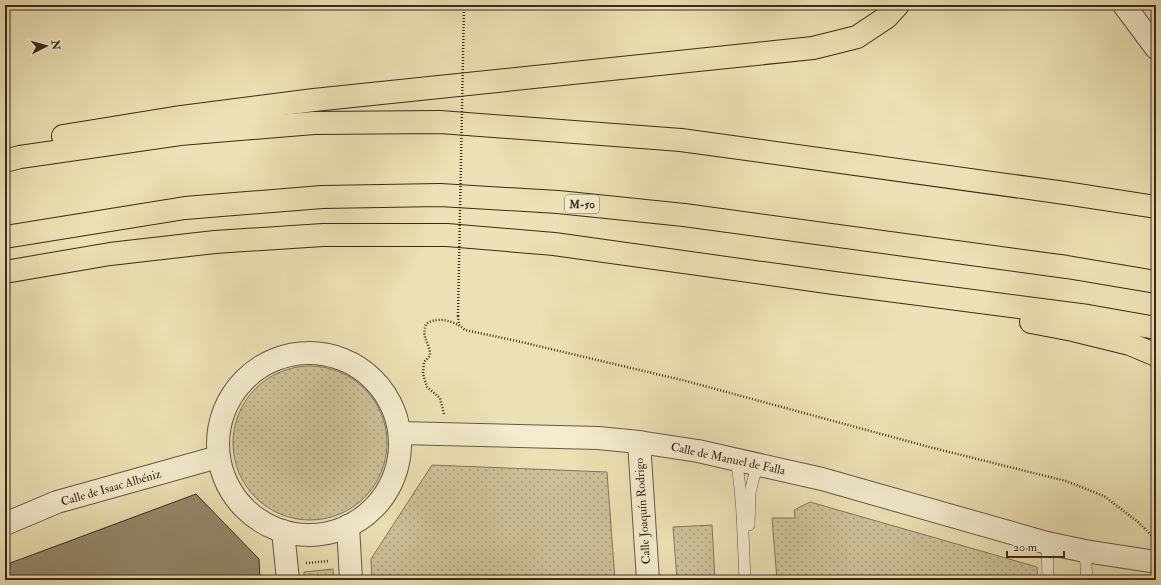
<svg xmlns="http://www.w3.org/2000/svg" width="1161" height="585" viewBox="0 0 1161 585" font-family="'IM FELL Double Pica',serif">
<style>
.grass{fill:url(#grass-dots);stroke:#82765c}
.building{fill:#96896c;stroke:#382a1e}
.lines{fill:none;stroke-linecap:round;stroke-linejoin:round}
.lane-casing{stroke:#655844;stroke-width:12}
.street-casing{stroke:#655844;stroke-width:24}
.highway-casing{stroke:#382a1e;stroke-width:24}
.path{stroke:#382a1e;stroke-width:2.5;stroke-dasharray:1 2;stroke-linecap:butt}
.lane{stroke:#f3ecce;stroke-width:11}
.street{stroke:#f3ecce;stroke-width:22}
.highway{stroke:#ece1b4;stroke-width:22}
.path-bridge{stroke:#382a1e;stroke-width:2.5;stroke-dasharray:1 2;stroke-linecap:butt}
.labels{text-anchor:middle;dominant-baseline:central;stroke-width:3;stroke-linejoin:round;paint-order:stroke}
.shield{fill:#f3ecce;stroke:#706453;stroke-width:1}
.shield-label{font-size:11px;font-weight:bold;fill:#382a1e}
.street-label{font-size:12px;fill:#382a1e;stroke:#f3ecce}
</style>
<defs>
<pattern id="grass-dots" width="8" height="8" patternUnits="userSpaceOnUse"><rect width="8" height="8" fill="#cdc29a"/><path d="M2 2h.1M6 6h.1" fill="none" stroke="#a79e7d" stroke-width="1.8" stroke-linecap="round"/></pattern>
</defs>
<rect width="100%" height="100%" fill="#ece1b4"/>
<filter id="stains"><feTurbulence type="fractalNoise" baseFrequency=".005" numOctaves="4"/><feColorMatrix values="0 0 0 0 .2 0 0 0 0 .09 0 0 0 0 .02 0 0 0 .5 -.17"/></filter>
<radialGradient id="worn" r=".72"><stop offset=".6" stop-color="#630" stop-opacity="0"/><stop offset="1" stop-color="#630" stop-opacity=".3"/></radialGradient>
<g class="grass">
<circle cx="310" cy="443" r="77"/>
<polygon points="432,465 607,472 615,580 372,580 371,559"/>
<polygon points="810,502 1037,567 1038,580 777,580 772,518 795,518 794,510"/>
<polygon points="712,525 715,580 677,580 673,527"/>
<polygon points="333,569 334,580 304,580 304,572"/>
</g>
<polygon class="building" points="196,494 259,559 260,580 5,580 5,565"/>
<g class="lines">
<defs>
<g id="lane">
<path d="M736,459c7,40 7,81 9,121"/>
<polyline points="749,525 750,493 753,480 758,465"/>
<polyline points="1047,543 1048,580"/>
<polyline points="1085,551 1087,580"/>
</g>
<g id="street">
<polyline points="1124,5 1156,48"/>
<circle cx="309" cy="444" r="91"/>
<polyline points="400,433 598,438 639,442 698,451 822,479 1047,543 1085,551 1156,562"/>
<polyline points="639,442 648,580"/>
<polyline points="5,524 57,502 218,457"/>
<polyline points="348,526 351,580"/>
<polyline points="283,531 288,580"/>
</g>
<g id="highway">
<polyline points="63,136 174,118 314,100 813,48 857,37 887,17 898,5"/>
<polyline points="5,161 20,157 180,134 314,123 440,122 681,140 1065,193 1156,207"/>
<polyline points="5,237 185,208 322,197 440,195 558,202 684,215 1067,267 1156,282"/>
<polyline points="5,272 110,254 215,242 323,235 447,235 554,244 834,283 1088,316 1156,328"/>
<polyline points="1031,322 1073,330 1130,344 1156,355"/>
</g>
</defs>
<use href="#lane" class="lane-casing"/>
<use href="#street" class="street-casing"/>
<use href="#highway" class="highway-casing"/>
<g class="path">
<polyline points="458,316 459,325 465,330 517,341 686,381 933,448 1066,481 1104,496 1138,522 1156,540"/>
<path d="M444,414l-4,-16 -13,-11 -4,-13 1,-12 6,-6c0,-15 -9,-16 -4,-32 10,-7 23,-4 32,1"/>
<polyline points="306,563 329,561"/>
</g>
<use href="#lane" class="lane"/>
<use href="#street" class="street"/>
<use href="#highway" class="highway"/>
<polyline class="path-bridge" points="458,316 464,5"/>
</g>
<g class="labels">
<rect class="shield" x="565" y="195" width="34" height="18" rx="3"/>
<g class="shield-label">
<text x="582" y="204">M-50</text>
</g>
<g class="street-label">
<text transform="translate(728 459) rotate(12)">Calle de Manuel de Falla</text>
<text transform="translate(111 488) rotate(-16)">Calle de Isaac Albéniz</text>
<text transform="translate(643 511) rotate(-94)">Calle Joaquín Rodrigo</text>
</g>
</g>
<rect width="1161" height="585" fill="none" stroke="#ece1b4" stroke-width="20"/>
<rect x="6" y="6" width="1149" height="573" fill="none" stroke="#382a1e" stroke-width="2"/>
<rect x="10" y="10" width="1141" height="565" fill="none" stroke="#382a1e"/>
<g transform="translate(46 46) rotate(84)" stroke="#f3ecce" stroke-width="3" paint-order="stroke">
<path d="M0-3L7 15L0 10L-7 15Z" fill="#382a1e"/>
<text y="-6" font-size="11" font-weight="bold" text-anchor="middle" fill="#382a1e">N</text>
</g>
<path d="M1007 551v6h57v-6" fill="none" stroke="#382a1e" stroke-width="2"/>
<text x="1013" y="551" font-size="12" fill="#382a1e" stroke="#f3ecce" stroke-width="3" paint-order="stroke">20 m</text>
<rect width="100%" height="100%" filter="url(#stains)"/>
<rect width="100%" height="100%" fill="url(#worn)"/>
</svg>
